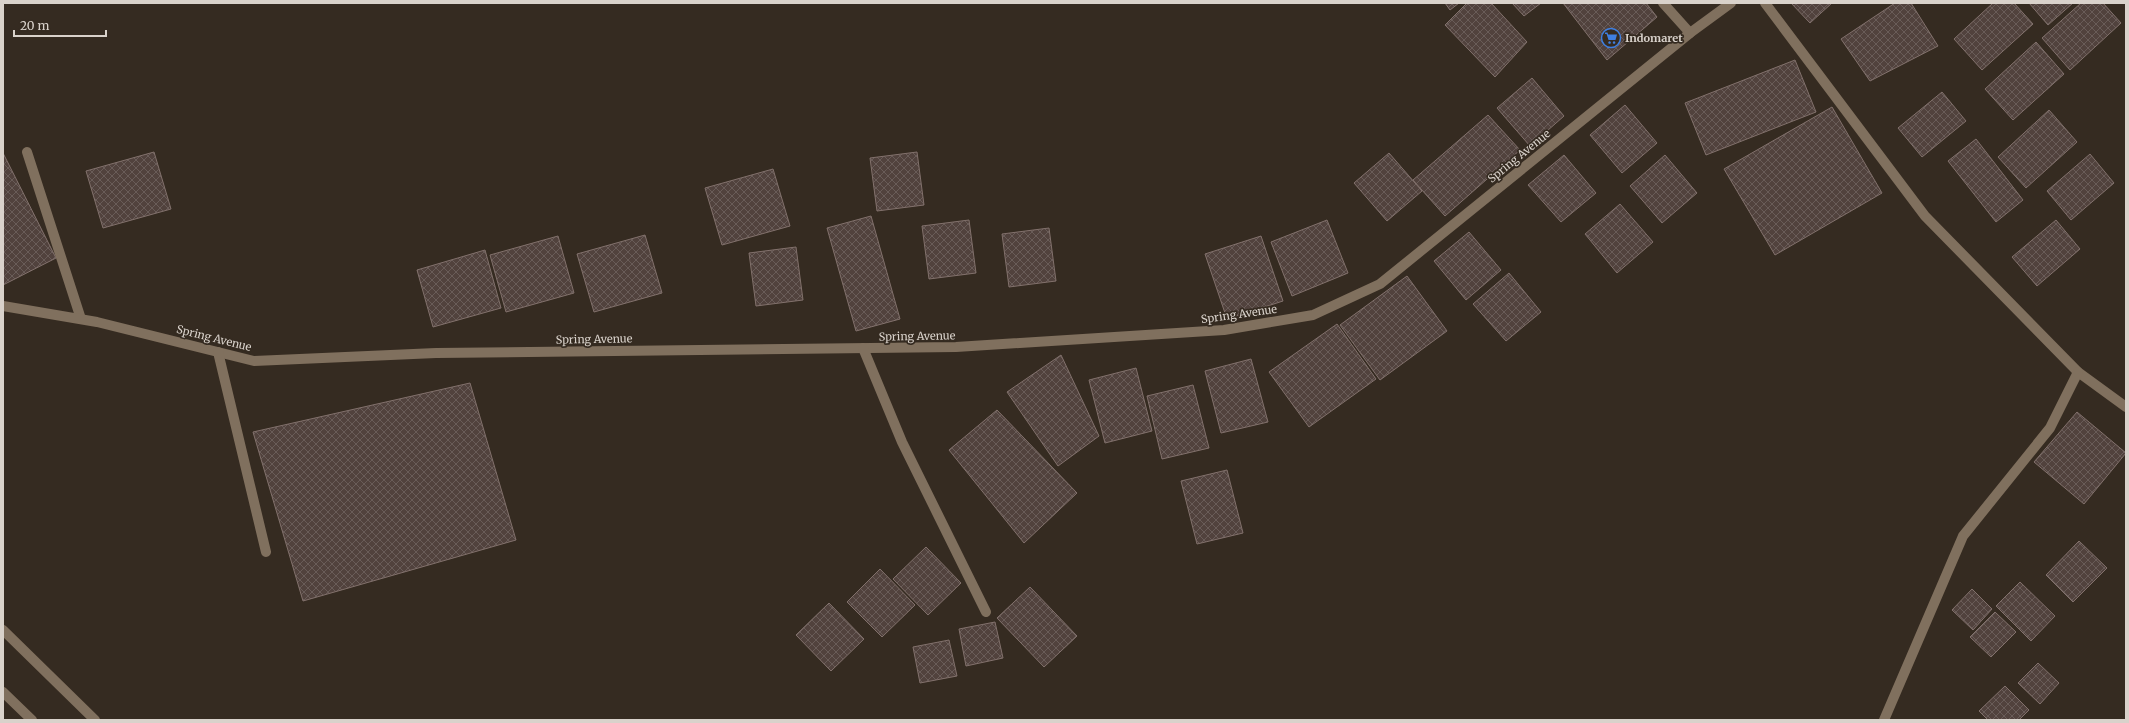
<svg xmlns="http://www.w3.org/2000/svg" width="2129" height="723" viewBox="0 0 2129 723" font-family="Merriweather,serif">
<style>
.building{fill:url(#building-cross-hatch);stroke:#82716c}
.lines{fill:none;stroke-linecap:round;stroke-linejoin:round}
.minor{stroke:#80705e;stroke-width:10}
.labels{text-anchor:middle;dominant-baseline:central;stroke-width:3.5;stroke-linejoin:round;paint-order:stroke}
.poi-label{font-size:11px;font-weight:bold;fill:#d9d2cb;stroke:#352b21;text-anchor:start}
.street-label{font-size:11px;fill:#d9d2cb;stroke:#352b21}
</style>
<defs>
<pattern id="building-cross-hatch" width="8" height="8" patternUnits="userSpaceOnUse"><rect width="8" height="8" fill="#51423d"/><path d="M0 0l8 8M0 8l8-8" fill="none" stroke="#695c58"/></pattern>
</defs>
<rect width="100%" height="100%" fill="#352b21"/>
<g class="building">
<polygon points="1445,3 1459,3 1450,10"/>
<polygon points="1467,3 1491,3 1527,42 1495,77 1445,25"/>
<polygon points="1512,3 1541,3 1524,16"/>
<polygon points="1563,3 1646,3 1657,17 1607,60"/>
<polygon points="1791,3 1832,3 1810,23"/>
<polygon points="1895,3 1911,3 1938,46 1870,81 1841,39"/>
<polygon points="1993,3 2014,3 2033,24 1982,70 1954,39"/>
<polygon points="2029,3 2073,3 2048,25"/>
<polygon points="2081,3 2103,3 2121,23 2070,70 2042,38"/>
<polygon points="2036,42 2064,74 2013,120 1985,89"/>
<polygon points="1795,60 1816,112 1706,155 1685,103"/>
<polygon points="1532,78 1564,116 1530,146 1497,108"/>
<polygon points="1942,92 1966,121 1922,157 1898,128"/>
<polygon points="1625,105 1657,143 1622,173 1590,135"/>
<polygon points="1832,107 1882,193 1775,255 1724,169"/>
<polygon points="2049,110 2077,142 2026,188 1998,157"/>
<polygon points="1488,115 1520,150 1445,216 1413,180"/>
<polygon points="1976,139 2023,200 1996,222 1948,161"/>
<polygon points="154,152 171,209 103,228 86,171"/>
<polygon points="917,152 924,205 877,211 870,158"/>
<polygon points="3,153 56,258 3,285"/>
<polygon points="1389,153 1422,191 1387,221 1354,183"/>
<polygon points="2090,154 2114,183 2071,220 2047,191"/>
<polygon points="1564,155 1596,193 1561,222 1528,185"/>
<polygon points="1665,155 1697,193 1662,223 1630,186"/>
<polygon points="773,169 790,226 722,245 705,188"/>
<polygon points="1620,204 1653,242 1617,273 1585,234"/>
<polygon points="871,216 900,319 856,331 827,228"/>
<polygon points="969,220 976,273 929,279 922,226"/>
<polygon points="1327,220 1348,273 1292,296 1271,242"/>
<polygon points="2056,220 2080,249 2037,286 2012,257"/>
<polygon points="1049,228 1056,281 1009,287 1002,234"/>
<polygon points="1469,232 1501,270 1466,300 1434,261"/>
<polygon points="645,235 662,293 594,312 577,254"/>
<polygon points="558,236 574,293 506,312 490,255"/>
<polygon points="1261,236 1283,301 1227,319 1205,254"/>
<polygon points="796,247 803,300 756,306 749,253"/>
<polygon points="485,250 501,308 433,327 417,270"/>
<polygon points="1509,273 1541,312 1506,341 1473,304"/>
<polygon points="1407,276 1447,331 1380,380 1340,325"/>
<polygon points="1337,324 1376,379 1309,427 1269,372"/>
<polygon points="1061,355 1099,436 1058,466 1007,392"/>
<polygon points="1251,359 1268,422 1221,433 1205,371"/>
<polygon points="1136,368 1152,431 1105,443 1089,380"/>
<polygon points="470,383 516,540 303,601 253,432"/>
<polygon points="1193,385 1209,448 1162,459 1147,396"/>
<polygon points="997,410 1077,493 1024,543 949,450"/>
<polygon points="2077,412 2126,453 2084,504 2034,462"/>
<polygon points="1227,470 1243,533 1197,544 1181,481"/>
<polygon points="2079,541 2107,568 2073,602 2046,575"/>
<polygon points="926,547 961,583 928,615 893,579"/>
<polygon points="880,569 915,605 882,637 847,602"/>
<polygon points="2020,582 2055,616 2031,641 1996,606"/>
<polygon points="1030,587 1077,636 1044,667 997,618"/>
<polygon points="1972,589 1992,609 1973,630 1952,610"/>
<polygon points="829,603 864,639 831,671 796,635"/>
<polygon points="1995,612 2016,632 1991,657 1970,637"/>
<polygon points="995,622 1003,658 966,666 959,629"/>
<polygon points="949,640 957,676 920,683 913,647"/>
<polygon points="2038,663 2059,683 2040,704 2018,683"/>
<polygon points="2005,686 2029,710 2019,720 1988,720 1979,711"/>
</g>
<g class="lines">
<g class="minor">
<polyline points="1663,3 1690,33"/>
<polyline points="1765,3 1925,216 2078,372 2126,407"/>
<polyline points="27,152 81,319"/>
<polyline points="3,306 97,322 254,361 436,353 956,347 1224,330 1313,315 1380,284 1690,33 1731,3"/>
<polyline points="863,348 902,442 986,612"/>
<polyline points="218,352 266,552"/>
<polyline points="3,630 95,720"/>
<polyline points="3,692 32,720"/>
<polyline points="1884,720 1963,536 2050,428 2078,372"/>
</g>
</g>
<defs>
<symbol id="supermarket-ring" viewBox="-11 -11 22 22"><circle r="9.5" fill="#352b21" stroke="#3f7fe0" stroke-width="1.5"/><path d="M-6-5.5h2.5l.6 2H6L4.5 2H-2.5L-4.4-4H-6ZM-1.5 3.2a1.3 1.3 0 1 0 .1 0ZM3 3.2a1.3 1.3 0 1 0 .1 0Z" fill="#3f7fe0"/></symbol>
</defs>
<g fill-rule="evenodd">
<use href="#supermarket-ring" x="1600" y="27" width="22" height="22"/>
</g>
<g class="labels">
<g class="poi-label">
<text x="1625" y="38">Indomaret</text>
</g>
<g class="street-label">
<text transform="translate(1519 156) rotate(-39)">Spring Avenue</text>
<text transform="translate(1239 314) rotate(-8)">Spring Avenue</text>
<text transform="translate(917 336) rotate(-1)">Spring Avenue</text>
<text transform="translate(214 338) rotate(14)">Spring Avenue</text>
<text transform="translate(594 339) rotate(-1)">Spring Avenue</text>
</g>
</g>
<rect width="2129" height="723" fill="none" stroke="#d9d2cb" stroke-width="8"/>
<path d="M14 30v6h92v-6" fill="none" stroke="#d9d2cb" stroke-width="2"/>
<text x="20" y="30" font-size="12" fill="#d9d2cb" stroke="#352b21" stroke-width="3" paint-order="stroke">20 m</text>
</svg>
